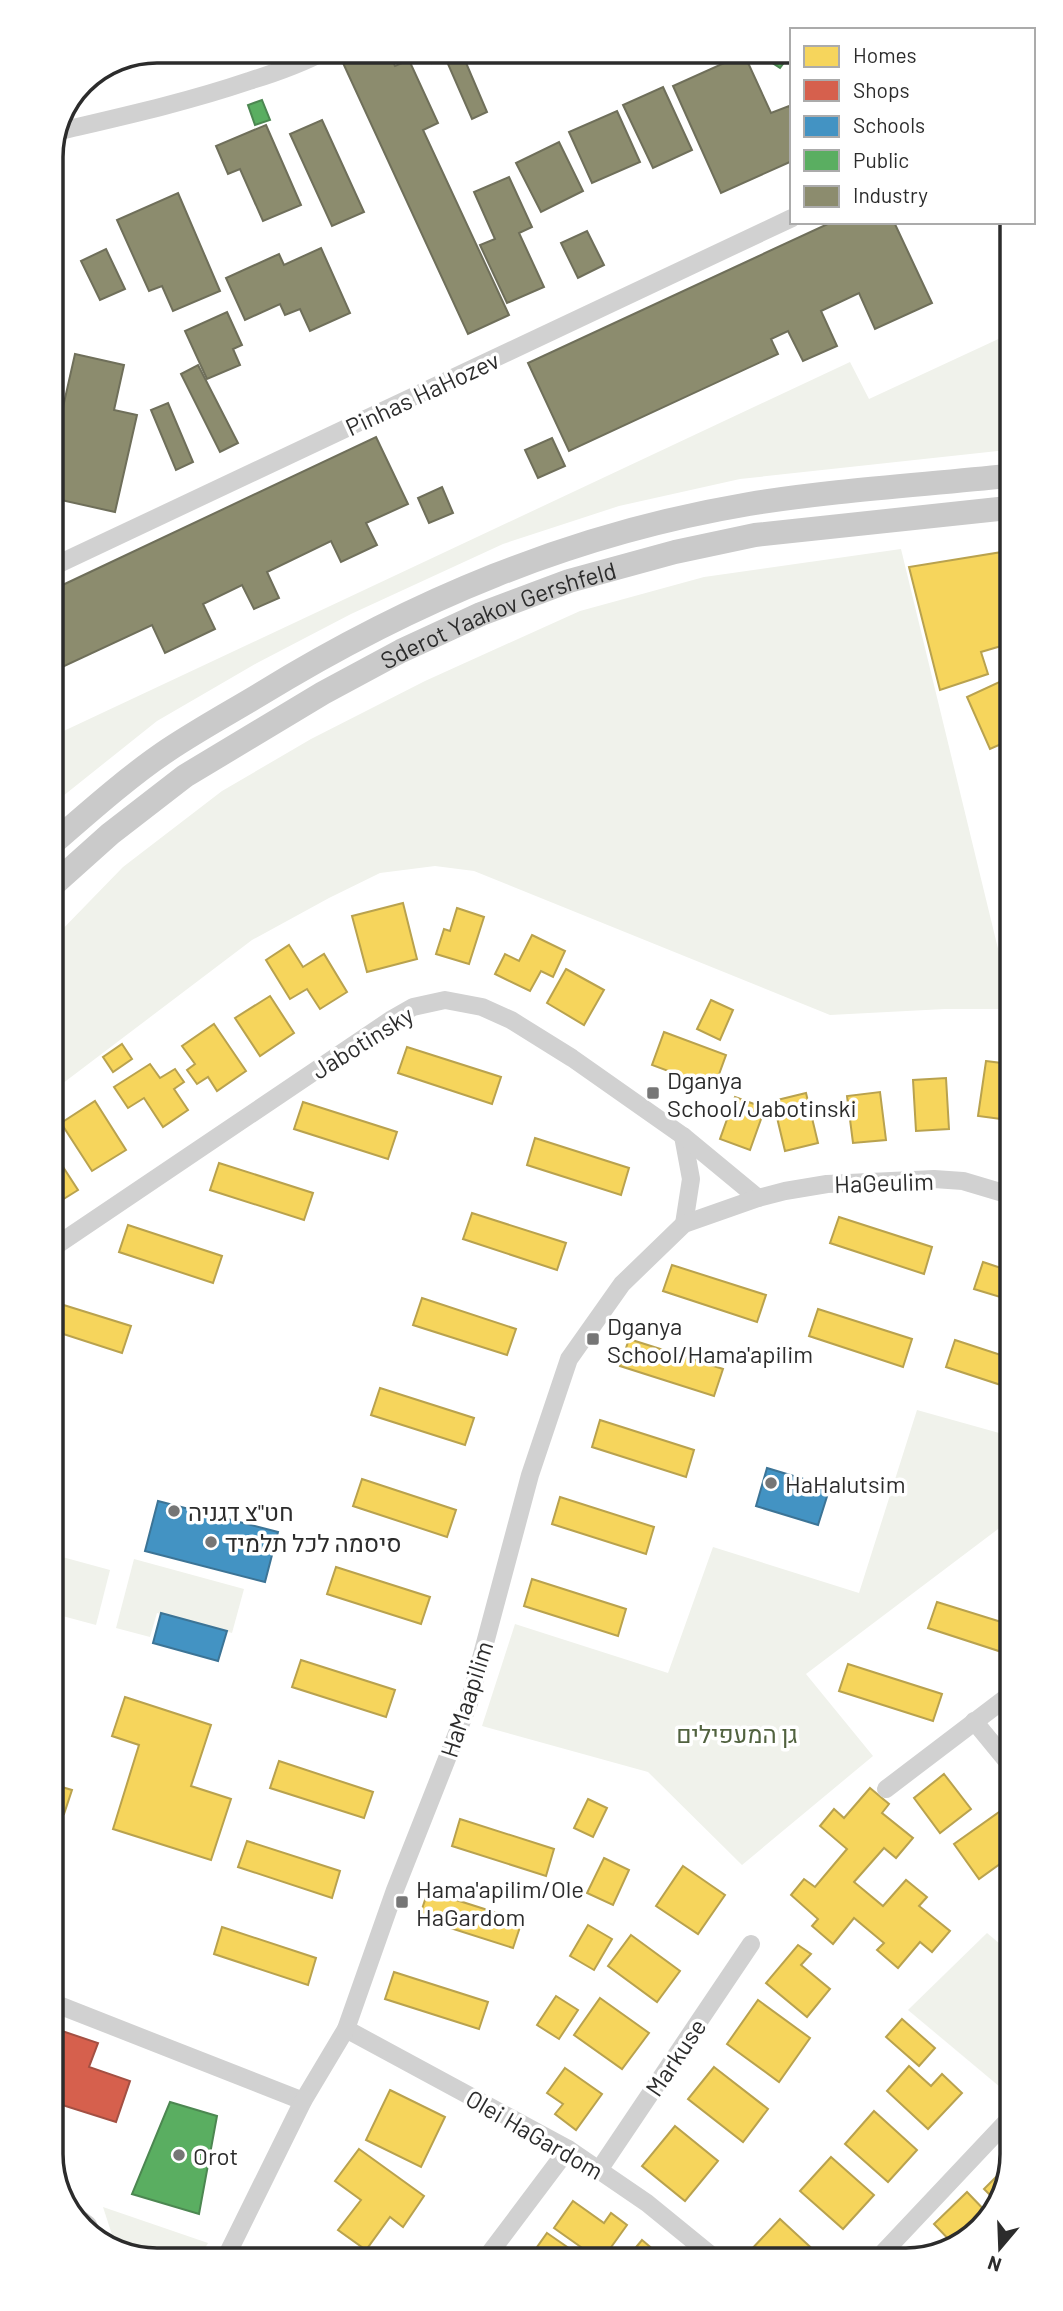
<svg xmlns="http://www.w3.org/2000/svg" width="1063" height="2311" viewBox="0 0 1063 2311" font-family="Barlow,Heebo,sans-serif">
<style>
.green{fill:#f0f2eb}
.homes{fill:#f6d55c;stroke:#b9a24e;stroke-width:2}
.shops{fill:#d6604d;stroke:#a35043;stroke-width:2}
.schools{fill:#4393c3;stroke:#3c7496;stroke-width:2}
.public{fill:#5aae61;stroke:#4c8751;stroke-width:2}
.industry{fill:#8c8c6e;stroke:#6f6f5a;stroke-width:2}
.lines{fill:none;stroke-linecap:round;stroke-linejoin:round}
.street{stroke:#d1d1d1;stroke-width:18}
.secondary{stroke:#cacaca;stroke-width:24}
.poi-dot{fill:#767676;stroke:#fff;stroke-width:2.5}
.labels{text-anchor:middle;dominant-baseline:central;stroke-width:7;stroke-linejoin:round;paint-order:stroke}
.street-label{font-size:24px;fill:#2c2c2c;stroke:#fff}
.poi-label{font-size:24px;fill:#2c2c2c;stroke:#fff;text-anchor:start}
.park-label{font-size:24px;fill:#51623f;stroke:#fff}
.rim{fill:none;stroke:#2c2c2c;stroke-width:3.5}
</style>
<rect width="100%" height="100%" fill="#fff"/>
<g class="green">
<polygon points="1007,335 1007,450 740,479 619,506 503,544 351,614 257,663 157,721 53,804 53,736 850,362 869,399"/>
<polygon points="901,549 1000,957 1009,958 1009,1009 945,1009 830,1015 474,871 435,866 380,873 329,898 252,940 54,1090 53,939 123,867 222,791 311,739 425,681 580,611 704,577"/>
<polygon points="917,1410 1010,1436 1010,1520 806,1674 873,1756 742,1865 648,1772 482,1726 515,1624 668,1673 713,1547 859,1593"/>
<polygon points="55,1555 110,1570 96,1625 55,1614"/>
<polygon points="134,1559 244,1589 232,1633 157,1613 150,1637 116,1628"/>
<polygon points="987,1933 1012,1954 1012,2097 908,2010"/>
<polygon points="103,2207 208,2243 198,2260 149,2260 116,2247"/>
</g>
<g class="homes">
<polygon points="1008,551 1008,644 981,652 988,674 940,690 909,567"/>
<polygon points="1008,678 1008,741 990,749 967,697"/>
<polygon points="1008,759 1009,855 1000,813 1005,764"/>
<polygon points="403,903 417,959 367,972 352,916"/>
<polygon points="457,908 484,917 469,964 436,954 444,929 450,931"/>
<polygon points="532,935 565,951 553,977 541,971 530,991 495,974 505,954 519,961"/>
<polygon points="289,945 303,967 324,954 347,992 320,1009 307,989 290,999 266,960"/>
<polygon points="566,969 604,990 584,1025 547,1003"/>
<polygon points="270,996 294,1033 260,1056 235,1018"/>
<polygon points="711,1000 733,1010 720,1040 697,1029"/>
<polygon points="214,1024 246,1071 217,1091 208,1077 197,1084 187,1070 195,1064 182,1046"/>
<polygon points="664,1032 726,1055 714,1088 652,1065"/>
<polygon points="122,1044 132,1059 113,1072 103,1057"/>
<polygon points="407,1047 501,1077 492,1104 398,1073"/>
<polygon points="986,1061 1009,1064 1009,1120 978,1116"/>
<polygon points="150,1064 160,1078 175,1069 184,1082 174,1089 188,1110 163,1127 144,1098 128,1108 114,1087"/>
<polygon points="946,1078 949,1129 916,1131 913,1080"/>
<polygon points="880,1092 886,1140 853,1143 847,1096"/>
<polygon points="806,1093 818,1143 785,1151 773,1101"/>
<polygon points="735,1097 765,1108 750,1150 720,1139"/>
<polygon points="95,1101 126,1150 92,1171 61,1123"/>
<polygon points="303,1102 397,1132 388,1159 294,1129"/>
<polygon points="535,1138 629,1168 621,1195 527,1165"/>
<polygon points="54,1153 78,1190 54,1205"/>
<polygon points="219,1163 313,1193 304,1220 210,1190"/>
<polygon points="472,1213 566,1243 557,1270 463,1239"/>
<polygon points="839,1217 932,1247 924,1274 830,1243"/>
<polygon points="128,1225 222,1256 213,1283 119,1252"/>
<polygon points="983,1262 1010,1271 1010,1300 974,1289"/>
<polygon points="672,1265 766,1295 757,1322 663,1291"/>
<polygon points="422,1298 516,1329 507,1355 413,1325"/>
<polygon points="54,1302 131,1326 122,1353 54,1331"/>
<polygon points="818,1309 912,1339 903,1367 809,1336"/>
<polygon points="629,1339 723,1369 714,1396 620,1366"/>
<polygon points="955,1340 1010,1358 1010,1388 946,1367"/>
<polygon points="380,1388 474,1418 465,1445 371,1415"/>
<polygon points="600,1420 694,1450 686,1477 592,1447"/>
<polygon points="362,1479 456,1510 447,1537 353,1506"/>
<polygon points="560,1497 654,1527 646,1554 552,1524"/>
<polygon points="336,1567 430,1597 421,1624 327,1594"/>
<polygon points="532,1579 626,1609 618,1636 524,1606"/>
<polygon points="937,1602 1011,1625 1011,1655 928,1628"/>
<polygon points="301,1660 395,1690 386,1717 292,1687"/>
<polygon points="848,1664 942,1694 933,1721 839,1691"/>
<polygon points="125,1697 211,1725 191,1786 231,1799 211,1860 113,1829 139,1745 112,1736"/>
<polygon points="279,1761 373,1792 364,1818 270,1788"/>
<polygon points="944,1774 971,1809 940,1833 914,1798"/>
<polygon points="55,1785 72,1790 64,1814 55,1812"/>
<polygon points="870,1788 889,1804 882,1813 913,1838 896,1858 884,1848 854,1882 883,1906 906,1880 927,1897 919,1906 950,1931 932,1952 920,1942 898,1968 877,1950 884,1943 854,1918 833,1944 812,1926 818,1919 791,1895 804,1879 815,1887 847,1849 820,1826 834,1809 844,1818"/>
<polygon points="588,1799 607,1808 593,1837 574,1828"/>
<polygon points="1002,1810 1011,1823 1011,1856 979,1879 954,1844"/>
<polygon points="460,1819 554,1849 546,1876 452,1846"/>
<polygon points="247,1841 340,1871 332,1898 238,1867"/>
<polygon points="604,1858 629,1870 613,1905 587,1893"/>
<polygon points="683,1866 725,1895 698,1934 656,1906"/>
<polygon points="428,1891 522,1921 513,1948 419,1918"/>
<polygon points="588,1925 612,1939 594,1970 570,1956"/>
<polygon points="222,1927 316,1958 308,1985 214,1954"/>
<polygon points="631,1935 680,1971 657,2002 608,1966"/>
<polygon points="798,1945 811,1954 801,1965 830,1989 807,2017 766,1983"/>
<polygon points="394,1972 488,2002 479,2029 385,1999"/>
<polygon points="556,1996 578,2010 559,2039 537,2025"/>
<polygon points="600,1998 649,2033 622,2069 574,2035"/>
<polygon points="758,2000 810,2038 779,2082 727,2044"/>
<polygon points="902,2019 935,2048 919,2066 886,2037"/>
<polygon points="909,2066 931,2086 942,2074 962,2093 928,2129 887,2091"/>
<polygon points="714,2067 768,2109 743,2142 688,2099"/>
<polygon points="565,2068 602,2094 576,2130 555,2114 563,2104 547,2093"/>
<polygon points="390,2090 445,2117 421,2167 366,2140"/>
<polygon points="874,2111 917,2150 888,2182 845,2144"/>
<polygon points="675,2126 718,2161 685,2201 642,2166"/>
<polygon points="359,2149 424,2196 403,2227 390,2217 366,2250 338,2230 361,2200 335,2181"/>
<polygon points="831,2157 874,2195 843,2229 800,2191"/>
<polygon points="1009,2164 996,2201 984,2189"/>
<polygon points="967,2192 991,2217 954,2245 934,2224"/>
<polygon points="573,2201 604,2223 611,2213 627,2225 604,2257 595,2257 554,2228"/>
<polygon points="780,2219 819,2255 751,2256 748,2253"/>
<polygon points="547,2233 573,2251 569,2257 530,2257"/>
<polygon points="642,2240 661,2256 628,2257"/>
</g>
<polygon class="shops" points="56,2029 98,2043 89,2067 130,2081 116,2122 56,2103"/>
<g class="schools">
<polygon points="767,1468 830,1487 818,1525 756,1506"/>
<polygon points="158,1501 278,1532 265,1582 145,1551"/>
<polygon points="161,1613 227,1631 218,1661 153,1643"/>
</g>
<g class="public">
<polygon points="754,51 792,51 792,52 780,68"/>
<polygon points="262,100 270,120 255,125 248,105"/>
<polygon points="170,2102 217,2116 199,2214 132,2194"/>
</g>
<g class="industry">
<polygon points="164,51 178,51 180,58 167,62"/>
<polygon points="369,51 388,51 395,66 409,60 438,123 423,130 509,315 468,334 343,63"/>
<polygon points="427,51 461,51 487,112 472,119 445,57 432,63"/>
<polygon points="744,54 771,113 789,106 792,113 792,161 721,193 673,86"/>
<polygon points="663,87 692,150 653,168 623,105"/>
<polygon points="617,111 640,162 592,183 569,132"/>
<polygon points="322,120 364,212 332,226 290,134"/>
<polygon points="266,125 301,205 263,221 240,169 228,174 216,146"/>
<polygon points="559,142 583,191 541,212 516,163"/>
<polygon points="509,177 532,227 519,233 544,287 507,303 480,245 495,239 474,192"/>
<polygon points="178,193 220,291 173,311 162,286 149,291 117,220"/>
<polygon points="832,222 894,222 932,303 875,329 859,293 821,311 837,346 803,361 788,331 771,339 778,354 569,451 528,363"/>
<polygon points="587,231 604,265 578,278 561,243"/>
<polygon points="321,248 350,313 310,331 300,309 285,315 280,304 245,320 226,278 279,254 284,265"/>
<polygon points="106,249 125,289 100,300 81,261"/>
<polygon points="227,312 242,345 233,349 240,365 207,379 185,331"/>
<polygon points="75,354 124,365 114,410 137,415 115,512 52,498 52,456"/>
<polygon points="198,365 238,443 220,452 181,374"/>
<polygon points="168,403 193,462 176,470 151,410"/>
<polygon points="376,437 408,504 366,523 377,545 341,562 331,541 267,572 279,598 254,609 242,585 203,604 215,629 165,653 152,625 58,669 52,657 52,590"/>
<polygon points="552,438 565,466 538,478 525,450"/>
<polygon points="442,487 453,513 429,523 418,498"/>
</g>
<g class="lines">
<g class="street">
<path d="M60,131c64,-15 127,-29 189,-50 26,-8 52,-17 76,-30"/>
<polyline points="52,567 792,218"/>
<polyline points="683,1136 691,1179 684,1224"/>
<polyline points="54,1247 392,1019 413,1007 445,1000 482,1007 511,1020 572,1058 683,1136 758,1198"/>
<polyline points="974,1721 1011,1766"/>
<polyline points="886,1789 1011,1694"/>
<polyline points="56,2004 303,2101"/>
<polyline points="346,2029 568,2149 647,2203 712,2256"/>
<polyline points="599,2170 751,1944"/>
<polyline points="74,2214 88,2225 92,2238"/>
<polyline points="881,2255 1012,2116"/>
<polyline points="486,2258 568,2149"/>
<polyline points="225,2259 303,2101 346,2029 395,1890 469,1703 530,1475 569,1359 622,1284 684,1224 758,1198 785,1191 827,1184 934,1179 963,1181 1010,1195"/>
</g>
<g class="secondary">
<path d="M53,843c37,-32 75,-66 115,-93 30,-20 61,-37 91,-55 153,-94 312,-161 490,-191 86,-14 173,-19 258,-28"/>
<path id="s1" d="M53,885l57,-51 75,-58 138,-83 78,-42 80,-37 88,-33 106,-29 80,-17 253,-27"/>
</g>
</g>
<g class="poi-dot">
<rect x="646" y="1086" width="14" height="14" rx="3.5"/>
<rect x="586" y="1332" width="14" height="14" rx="3.5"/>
<circle cx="771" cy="1483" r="7"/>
<circle cx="174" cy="1511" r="7"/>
<circle cx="211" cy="1542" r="7"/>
<rect x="395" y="1895" width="14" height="14" rx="3.5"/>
<circle cx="179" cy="2155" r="7"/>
</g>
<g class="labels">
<g class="street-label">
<text transform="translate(422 393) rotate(-25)">Pinhas HaHozev</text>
<text stroke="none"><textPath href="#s1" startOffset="525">Sderot Yaakov Gershfeld</textPath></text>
<text transform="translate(362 1042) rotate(-32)">Jabotinsky</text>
<text transform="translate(884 1182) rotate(-2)">HaGeulim</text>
<text transform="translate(466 1699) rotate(-72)">HaMaapilim</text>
<text transform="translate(675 2057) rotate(-56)">Markuse</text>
<text transform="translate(535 2134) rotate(30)">Olei HaGardom</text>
</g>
<g class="poi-label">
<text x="667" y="1079">Dganya<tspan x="667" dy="28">School/Jabotinski</tspan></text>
<text x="607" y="1325">Dganya<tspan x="607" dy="28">School/Hama'apilim</tspan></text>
<text x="785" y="1483">HaHalutsim</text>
<text x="188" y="1511">חט''צ דגניה</text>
<text x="225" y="1542">סיסמה לכל תלמיד</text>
<text x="416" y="1888">Hama'apilim/Ole<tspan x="416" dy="28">HaGardom</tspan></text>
<text x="193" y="2155">Orot</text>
</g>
<g class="park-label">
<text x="737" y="1733">גן המעפילים</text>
</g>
</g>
<path d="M0 0H1063V2311H0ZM157 63H906A94 94 0 0 1 1000 157V2154A94 94 0 0 1 906 2248H157A94 94 0 0 1 63 2154V157A94 94 0 0 1 157 63Z" fill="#fff" fill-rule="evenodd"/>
<path class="rim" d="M157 63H906A94 94 0 0 1 1000 157V2154A94 94 0 0 1 906 2248H157A94 94 0 0 1 63 2154V157A94 94 0 0 1 157 63Z"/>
<rect x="790" y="28" width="245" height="196" fill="#ffffff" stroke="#ababab" stroke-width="2"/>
<rect x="804" y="46" width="35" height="21" fill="#f6d55c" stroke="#ababab" stroke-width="2"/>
<text x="853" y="63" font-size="21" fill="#2c2c2c">Homes</text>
<rect x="804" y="80" width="35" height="21" fill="#d6604d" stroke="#ababab" stroke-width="2"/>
<text x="853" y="98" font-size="21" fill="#2c2c2c">Shops</text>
<rect x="804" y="116" width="35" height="21" fill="#4393c3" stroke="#ababab" stroke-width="2"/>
<text x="853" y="133" font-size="21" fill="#2c2c2c">Schools</text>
<rect x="804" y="150" width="35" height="21" fill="#5aae61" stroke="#ababab" stroke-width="2"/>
<text x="853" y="168" font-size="21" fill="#2c2c2c">Public</text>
<rect x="804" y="186" width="35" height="21" fill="#8c8c6e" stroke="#ababab" stroke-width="2"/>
<text x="853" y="203" font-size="21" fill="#2c2c2c">Industry</text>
<g transform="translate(1000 2248) rotate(199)" stroke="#ffffff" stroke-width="5" paint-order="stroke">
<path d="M0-5L12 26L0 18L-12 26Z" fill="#2c2c2c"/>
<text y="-10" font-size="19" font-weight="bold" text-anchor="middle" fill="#2c2c2c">N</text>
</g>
</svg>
